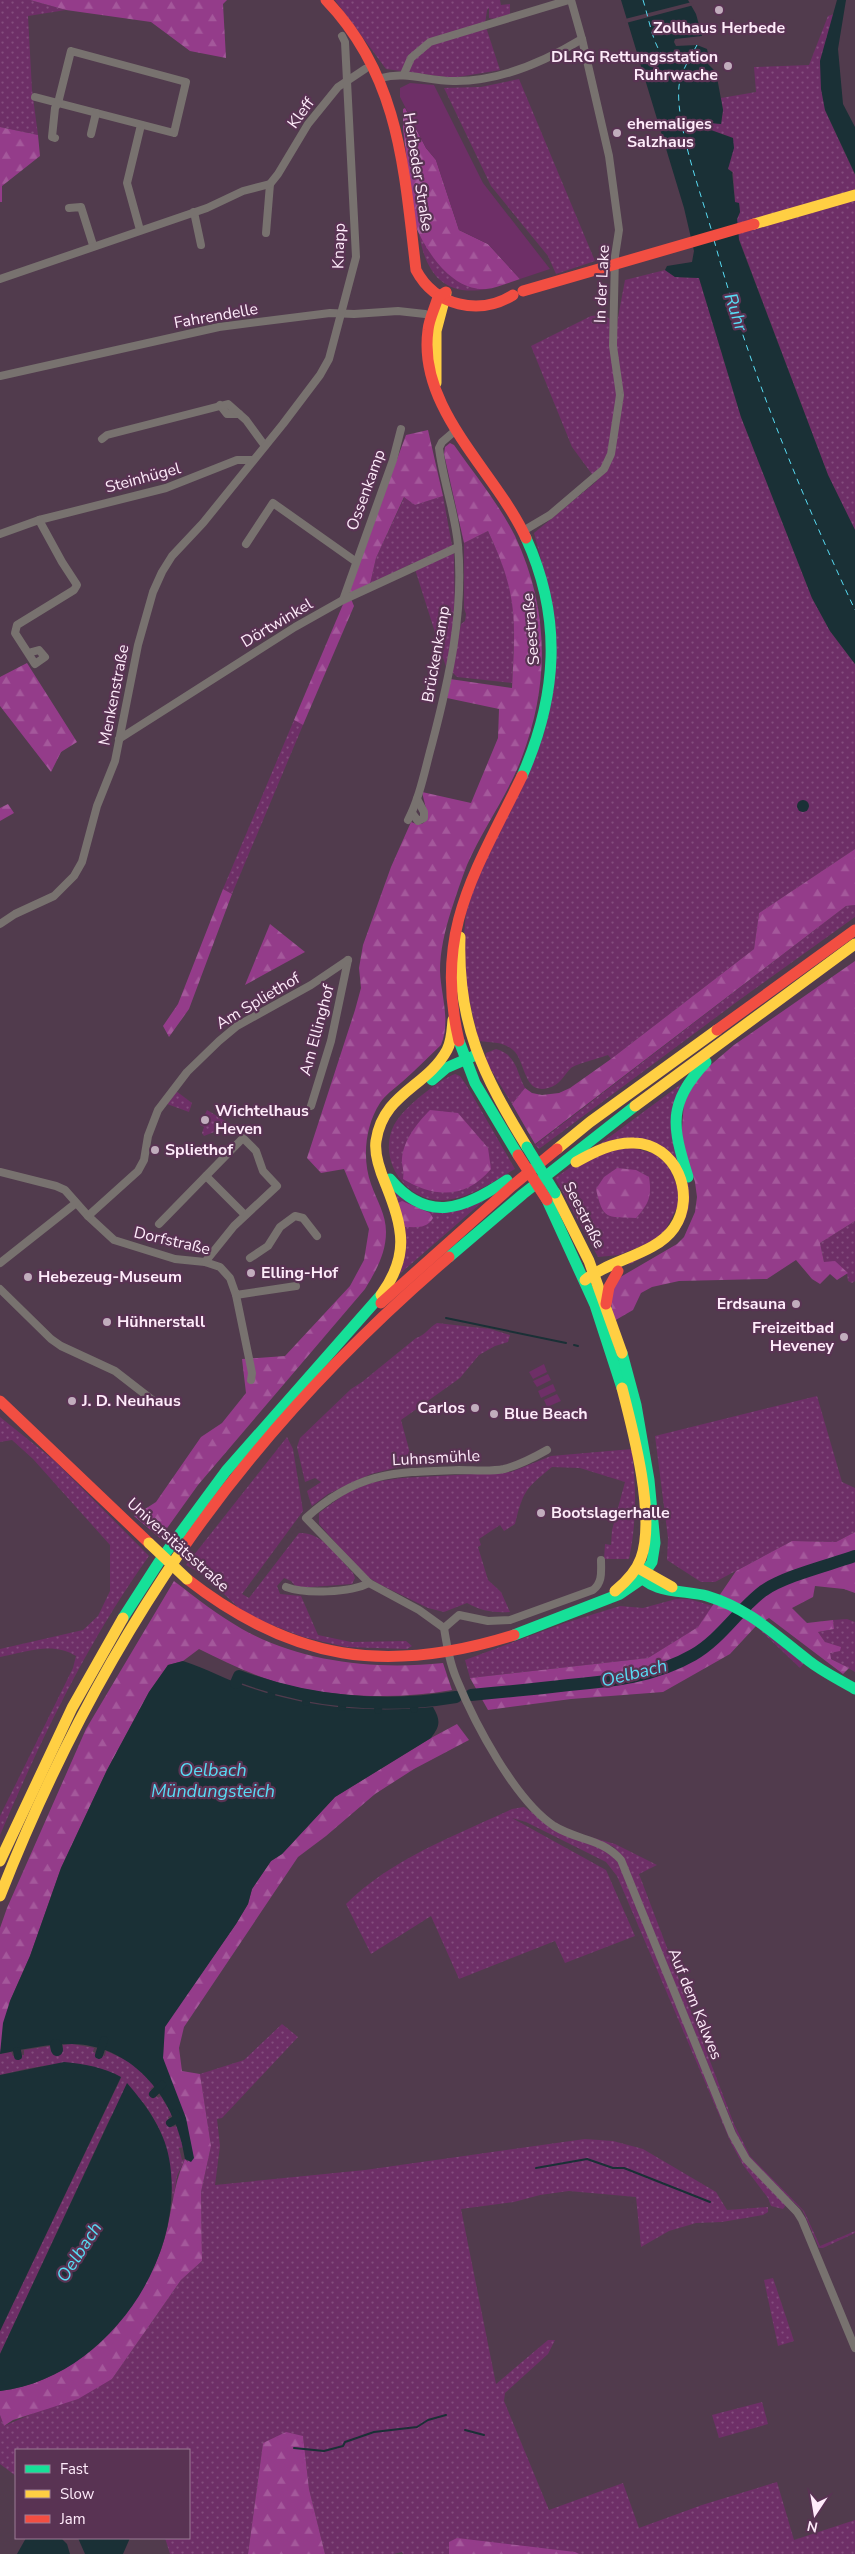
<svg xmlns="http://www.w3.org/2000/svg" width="855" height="2554" viewBox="0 0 855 2554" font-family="'Nunito Sans',sans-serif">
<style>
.grass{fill:url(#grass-dots)}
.forest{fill:url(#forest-firs)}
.garden{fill:#6e2f67}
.water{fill:#1a3036}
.pier{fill:#513b4d}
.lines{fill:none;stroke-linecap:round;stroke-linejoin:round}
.stream{stroke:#1a3036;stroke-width:2}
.canal{stroke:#1a3036;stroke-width:8}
.river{stroke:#1a3036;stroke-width:12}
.ferry{stroke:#58dcf4;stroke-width:1;stroke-dasharray:6 5;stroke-linecap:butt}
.street{stroke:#78726f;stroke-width:8}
.fast{stroke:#16e098;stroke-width:11}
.slow{stroke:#ffcf43;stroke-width:11}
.jam{stroke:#f24e42;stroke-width:11}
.fast-bridge{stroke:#16e098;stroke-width:11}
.slow-bridge{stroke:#ffcf43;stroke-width:11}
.jam-bridge{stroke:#f24e42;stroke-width:11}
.poi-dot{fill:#c1adbd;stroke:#593353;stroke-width:2}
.labels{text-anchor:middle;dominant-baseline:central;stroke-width:4.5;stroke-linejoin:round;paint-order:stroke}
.poi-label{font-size:16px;font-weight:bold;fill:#feebfa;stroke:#593353;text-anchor:start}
.street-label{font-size:16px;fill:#feebfa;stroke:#593353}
.water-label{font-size:18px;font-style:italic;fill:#58dcf4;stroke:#593353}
</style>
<defs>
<pattern id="grass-dots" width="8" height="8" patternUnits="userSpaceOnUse" patternTransform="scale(1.25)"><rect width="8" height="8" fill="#6e2f67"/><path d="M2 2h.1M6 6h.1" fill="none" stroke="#844d7e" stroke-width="1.8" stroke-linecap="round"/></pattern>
<pattern id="forest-firs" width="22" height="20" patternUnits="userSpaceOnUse" patternTransform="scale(1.25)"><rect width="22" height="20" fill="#943c8a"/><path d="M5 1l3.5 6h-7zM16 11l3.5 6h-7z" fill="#a4589b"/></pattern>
</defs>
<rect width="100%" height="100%" fill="#513b4d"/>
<g class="grass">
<polygon points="0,0 30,0 66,10 28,16 32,90 38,135 0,127"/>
<polygon points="335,0 500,0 501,5 510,4 510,14 495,19 489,18 489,8 487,10 485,24 500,70 452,78 386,69"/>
<polygon points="834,14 820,61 825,110 855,175 855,530 828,475 739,239 737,219 740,212 739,203 735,203 733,172 728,169 733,138 708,129 712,123 721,124 723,110 721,98 756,92 754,67 809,65 828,16"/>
<polygon points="519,79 595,261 556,274 548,256 491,186 444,88 481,87"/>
<path d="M419,234c21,30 29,51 68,55 -43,8 -61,-15 -68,-55z"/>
<path d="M665,270l10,7 24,1 42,139 71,181 18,33 25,33v185l-96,64 -5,36 -143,110 -3,-4c-8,3 -32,9 -37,13 -7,7 -12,18 -23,20 -25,7 -22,-27 -35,-38 -11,-9 -21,-7 -33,-9l-2,-3 -12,-52 -3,-40 3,-33 13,-41 65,-138 6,-140 -16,-61 63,-52 -25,-34 -41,-101 60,-30 12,-1 14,8 8,-43z"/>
<polygon points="405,496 415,505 443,496 454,556 455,628 446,667 413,563 370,584 376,558"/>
<path d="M488,531c9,20 18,40 23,62 6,29 2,60 1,90l-55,-6 -6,-6 10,-47 4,-3 1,-7 -2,-6v-65z"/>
<polygon points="294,720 303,725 232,894 223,889"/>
<polygon points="855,905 855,917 738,1001 539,1149 535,1145 846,906"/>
<path d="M496,1049c21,6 20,22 29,39l-13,16 -27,-44 1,-7z"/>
<path d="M455,1074l5,2 7,10 48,83c-21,12 -43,28 -69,31 -38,4 -70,-39 -52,-75 9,-17 43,-44 61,-51z"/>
<path d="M688,1079c-5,9 -12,20 -13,31 -4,20 2,37 9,56 18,56 -9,75 -55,99l-3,-7c13,-5 27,-9 38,-18 34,-28 24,-86 -21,-96 -14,-4 -28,0 -41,5l-2,-5z"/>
<polygon points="176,1091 192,1103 189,1112 167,1104"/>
<polygon points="207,1110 232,1125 204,1136 202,1133 204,1127 200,1125"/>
<polygon points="624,1145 665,1157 682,1198 661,1238 619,1255 598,1257 555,1178 578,1162"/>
<polygon points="389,1182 418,1206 488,1197 395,1278 398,1203"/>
<polygon points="855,1221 855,1281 852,1283 848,1281 847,1273 824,1262 820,1243"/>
<path d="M437,1323l53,6 20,6 -2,7 -13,4 -16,9 -19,23 -59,42 9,33 -3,3 3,5 -4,4 -35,9 -43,20 -16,12 -1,-2 -4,-13 14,-9 -6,-4 -10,4 -8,-35 3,-9 51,-49 11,-7 54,-44c10,-3 12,-10 21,-15z"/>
<polygon points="817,1396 842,1482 855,1488 855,1532 836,1542 792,1541 715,1582 701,1582 667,1560 668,1538 655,1436"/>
<path d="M0,1417l55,44 94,95c-61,85 -108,183 -149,279v-19l73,-148 3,-12c-23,-15 -51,-4 -76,1v-8l83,-19 15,-14 12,-25v-46l-77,-86 -21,-19 -12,2z"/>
<path d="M287,1437l6,12 10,62 -61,83 7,4 50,-65c24,-1 38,23 54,40l2,5 -3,6 -55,4 -6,-7 -7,-3 -7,8 3,8 21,2 17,39 33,7 55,-1 6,5 -5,3 -61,-2 -43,-10 -57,-22 -42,-40 -18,-10z"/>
<path d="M632,1449c4,38 5,72 -3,110h-25l1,-15 6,1 1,-15 13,-48 -45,-14 -28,-1c-26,21 -29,24 -37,57l-11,7 -4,-6 -21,14 2,6 -3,2 10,33 13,12 9,20c-16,1 -29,-1 -43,-9l-23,9 -16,-4 -49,-24 -16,-10 -44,-50v-11l30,-22 25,-9 28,-4 109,-6 40,-16z"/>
<polygon points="676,1599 689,1599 713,1606 698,1627 648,1658 470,1678 465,1660 565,1623 620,1606 643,1608"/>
<polygon points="847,1619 855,1622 855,1672 830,1658 825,1642 818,1632 834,1629 833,1620"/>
<polygon points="760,1624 805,1662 800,1668 756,1626"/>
<path d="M524,1807l38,26 43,16 15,15 110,271 56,70 -3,4 -12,-3 -3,-8 -25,-33 -12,-22 -114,-267 -11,-14 -80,-40 -14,-4 94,52 29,66 -70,27 -10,-22 -96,38 -28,-63 -60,38 -25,-50c45,-45 108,-68 166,-95z"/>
<polygon points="580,1834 615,1844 657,1865 639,1874 734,2124 750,2156 804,2211 820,2246 855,2231 855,2233 823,2248 819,2248 803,2211 755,2166 742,2147 624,1859 614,1847"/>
<polygon points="282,2024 298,2037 222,2118 217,2119 220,2146 215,2185 365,2170 585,2139 613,2141 643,2149 716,2192 727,2210 768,2207 768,2212 763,2215 722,2222 696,2223 669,2231 641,2247 636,2197 569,2191 540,2195 514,2202 461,2209 496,2384 548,2340 555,2340 548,2354 505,2393 504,2401 549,2510 623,2483 639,2528 702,2505 777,2482 794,2540 855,2520 855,2554 579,2554 542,2549 544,2554 403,2554 402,2552 394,2554 325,2554 309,2489 303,2436 263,2443 248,2554 170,2554 165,2538 189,2538 189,2450 16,2450 16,2476 0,2464 0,2415 4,2426 112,2379 181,2280 202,2261 201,2192 211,2146 200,2074 244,2060"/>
<path d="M72,2044l22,4 -1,4 12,4 1,-5 27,12 21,23 -4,3 8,9 3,-2 11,19 -4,2 5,10 4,-1 7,21 -5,1 3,12 3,-1 -8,17 -4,24c-3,-40 -6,-64 -30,-98l-32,14 -111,238v-23l121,-253c-39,-23 -80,-13 -121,-3v-21l11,-2 2,4 11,-1v-5l26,-4 1,5 12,-1v-5z"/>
<polygon points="773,2278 794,2341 778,2346 764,2280"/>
<polygon points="762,2402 768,2424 719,2438 712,2415"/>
</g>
<g class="forest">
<polygon points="30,0 227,0 223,4 226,58 190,51 151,22 66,10"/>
<path d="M405,108l21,40 10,12 23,70 29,14 32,35c-10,3 -23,9 -34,10 -34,2 -59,-36 -71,-64l-12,-96v-20z"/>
<polygon points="0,127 38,135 40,156 2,186 2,202 0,202"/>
<polygon points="428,430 443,496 415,505 404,497 376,558 370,584 351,594 349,588 406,435"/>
<path d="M450,443l4,2c21,30 45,59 61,91 34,72 35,147 7,221 -14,38 -39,71 -55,108 -6,15 -11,31 -16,46 -6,19 -11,40 -11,60 1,25 11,50 1,74 -13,12 -25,25 -39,37 -7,6 -17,13 -22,21 -15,23 -18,56 -9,81 6,17 15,30 15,48 0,21 -10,39 -21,57l-167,196 -38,53 -26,-22 22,-14 45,-65 21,-14 24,-30 -4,-34 43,-3 65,-70 14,-26 5,-31 -25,-60 -23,4 -14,-15 48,-148 6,-22 -2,-20 4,-23 28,-78 20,-45c7,3 13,4 17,-5l-6,-25 49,11 27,-65 1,-29 -52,-11 3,-19 62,9c1,-31 5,-65 -2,-96 -4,-21 -13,-41 -22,-61l-24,12 -20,-89 1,-7z"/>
<polygon points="351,599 354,606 303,725 294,720 344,602"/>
<polygon points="27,663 77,742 61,752 51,772 0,706 0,677"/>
<polygon points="8,804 14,813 0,821 0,808"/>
<polygon points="855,849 855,905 846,906 535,1144 512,1104 525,1088 532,1093 542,1095 559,1093 570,1088 611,1059 754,949 759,913"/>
<polygon points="223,889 232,894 189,1009 169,1037 163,1026 178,1004"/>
<polygon points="270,924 305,952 245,985"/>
<polygon points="855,961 855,1221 820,1243 824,1262 835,1261 848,1273 837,1280 830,1274 820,1284 812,1279 796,1260 767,1279 679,1281 652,1287 641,1293 633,1310 614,1321 609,1290 617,1279 677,1244 684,1237 695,1212 697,1197 695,1182 681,1141 684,1102 700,1074 734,1045"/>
<path d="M430,1110l28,3 30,35 3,21c-25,30 -57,29 -88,10 1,-6 0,-10 -1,-16 -1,-20 15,-40 28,-53z"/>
<path d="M617,1168l19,2 13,7c3,19 0,27 -13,41 -30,-1 -33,2 -40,-29l8,-12z"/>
<path d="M402,1201l28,12 3,5c-6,11 -17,9 -28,9l-7,-24z"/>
<polygon points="855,1532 855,1593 844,1589 815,1586 813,1597 792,1608 807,1623 833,1620 834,1629 818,1632 825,1642 841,1647 840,1651 830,1653 831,1659 849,1668 843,1674 769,1618 756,1626 730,1654 663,1692 571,1699 488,1710 470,1678 648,1658 698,1627 736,1571 792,1541 836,1542"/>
<path d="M174,1581c22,17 44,34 68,48 60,34 135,41 201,34l9,27c-51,9 -106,8 -157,-3 -33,-7 -66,-23 -96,-38l-16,12 -15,4 -19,27 -42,78 -46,98 -31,88 -20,45 -10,53v-126l7,-20 79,-179z"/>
<path d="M457,1724l12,16 -55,29 -39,25 -49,42 -28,21 -114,170 -5,21 3,23 18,3 11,72 -10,46 1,69 -21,19 -69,99 -34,20 -65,21 -9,6 -4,-11v-24c76,-9 137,-74 162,-144 10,-29 10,-60 23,-88l3,3 -25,-104 1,-31 72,-103 12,-20 4,-15 19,-28 11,-7 53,-57 96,-59z"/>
<polygon points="286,2432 303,2436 309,2489 325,2554 248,2554 263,2443"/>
<polygon points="457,2538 575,2552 579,2554 449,2554 449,2542"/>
</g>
<g class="garden">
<polygon points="410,83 434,85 483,183 550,269 520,279 488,244 459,230 436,160 426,148 400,97 400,88"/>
<polygon points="544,1364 547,1372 533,1379 529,1372"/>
<polygon points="548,1374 551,1380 537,1387 533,1381"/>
<polygon points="553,1384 556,1391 541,1398 538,1391"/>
<polygon points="557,1394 561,1401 547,1407 544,1400"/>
</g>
<g class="water">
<polygon points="621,0 688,0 696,14 702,36 675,39 674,42 676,46 697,45 707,49 709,58 706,62 716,72 723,110 721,124 711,123 708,129 733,138 734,148 728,169 732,172 735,202 739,203 740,212 737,219 739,240 828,475 855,530 855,664 830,631 812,598 741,417 699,278 675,277 665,270 667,266 692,262 694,251 684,208"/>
<polygon points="837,0 846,0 838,49 843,104 855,127 855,174 825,110 821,89 820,61"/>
<circle cx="803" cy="806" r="6"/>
<path d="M183,1661c23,7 45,20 68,27 58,20 121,25 182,19 8,14 7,19 -2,31l-96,59 -53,57 -11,7 -19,28 -4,15 -12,20 -71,103 -2,31 23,60 8,40 -3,4 -6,-3c-8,-57 -50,-114 -113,-115 -24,0 -49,5 -72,10l3,-31 7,-22 20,-45 31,-88 46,-98 42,-78 19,-27z"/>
<path d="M64,2062c20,2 39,5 57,15l-121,254v-256z"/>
<path d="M127,2083c18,21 37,46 42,75 19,102 -65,221 -169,233v-37z"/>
<polygon points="26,2538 61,2538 67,2544 70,2554 17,2554"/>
<polygon points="78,2538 130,2538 123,2554 85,2554"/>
</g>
<polygon class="pier" points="692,2 694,5 626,23 625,19"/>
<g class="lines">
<g class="stream">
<polyline points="446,1318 566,1343"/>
<polyline points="574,1345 578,1346"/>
<polyline points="536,2168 587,2159 613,2168 624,2168 710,2202"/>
<polyline points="465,2430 484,2435"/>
<polyline points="294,2448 324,2451 343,2446 345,2442 374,2432 417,2427 428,2420 446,2415"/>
</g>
<g class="canal">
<polyline points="271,1695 273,1688"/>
<polyline points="306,1702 307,1695"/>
<polyline points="342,1707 344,1700"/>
<polyline points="414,1709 415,1702"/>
<polyline points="378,1710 379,1703"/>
<polyline points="17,2051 18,2056"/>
<polyline points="99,2055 104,2040"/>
<polyline points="153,2094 162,2085"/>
<polyline points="170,2123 178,2118 175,2113"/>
</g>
<g class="river">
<path d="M236,1683l3,-7c69,26 145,33 217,21"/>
<path d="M471,1695c33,-3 65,-6 98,-10 43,-4 86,-8 124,-30 28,-16 45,-45 70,-64 21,-15 67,-26 92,-35"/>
<polyline points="56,2045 57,2050"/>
</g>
<g class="ferry">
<path d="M643,0c10,31 15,88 54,45 -7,13 -16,26 -18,41 -4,37 22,108 33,146"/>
<path d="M714,240c35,128 85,250 141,370"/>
</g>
<g class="street">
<polygon points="71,51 186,82 174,133 58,103"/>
<polyline points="404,74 411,58 430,42 569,0"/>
<path d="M381,78c25,-7 46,3 72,3 46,1 91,-19 129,-42"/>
<polyline points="35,97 58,103 55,108 52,137 55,138"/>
<polyline points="91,134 96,113"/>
<polyline points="69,208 81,207 93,245"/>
<polyline points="194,212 201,245"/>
<polyline points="140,230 127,183 141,125"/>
<polyline points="266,233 270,184"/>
<polyline points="0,279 207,208 243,191 270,184 278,174 308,124 338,87 365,69"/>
<polyline points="0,376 219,327 330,313 354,314 398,311 425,314 435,318"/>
<polyline points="220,405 227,414 239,414"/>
<polyline points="102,439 107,435 228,404 246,420 265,446"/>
<polyline points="523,531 550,515 604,469 611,454 620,395 613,346 615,256 619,230 609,156 582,39 571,0"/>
<polyline points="0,534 39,520 166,488 237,460 253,460"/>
<polyline points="246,544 273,503 355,561"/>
<polyline points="343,600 393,460 401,429"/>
<polyline points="28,653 39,650 45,657 35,664 15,633 17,625 74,590 77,585 62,562 39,520"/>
<polyline points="119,739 295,627 343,600 458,547"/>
<polyline points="412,813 418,821 424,818 424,812 417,799"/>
<path d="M408,820c12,-23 17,-51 24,-76 17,-65 32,-131 26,-199 -3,-33 -15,-64 -19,-97l3,-6 14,-12"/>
<polyline points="0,924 15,914 54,896 74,876 82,862 97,806 115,761 138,645 153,592 162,572 172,556 203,523 283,424 320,375 329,359 356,257 345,42 342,36"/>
<polyline points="311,1106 331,1041 348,960"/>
<polyline points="0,1172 56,1186 65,1190 88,1216 114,1240 175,1259 205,1262 220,1267 230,1278 236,1295 296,1286"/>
<polyline points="206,1176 245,1215"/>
<polyline points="88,1216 138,1171 144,1160 148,1136 158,1110 187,1072 219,1041 237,1026 311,985 348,960"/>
<polyline points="159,1224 243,1138 256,1151 263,1171 277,1186 234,1226 205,1262"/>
<polyline points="250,1258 268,1246 280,1227 295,1216 303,1218 317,1236"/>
<polyline points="0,1263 76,1203"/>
<polyline points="0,1289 51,1339 61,1346 115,1371 155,1402"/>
<polyline points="236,1295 252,1373 251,1380"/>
<path d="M547,1450c-14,8 -27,15 -43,19 -14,3 -31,1 -45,1 -65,2 -102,2 -153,48l63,65 50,27 25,18c3,18 6,36 13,52 18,44 58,120 97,146 24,15 48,12 67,34l111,274 14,25 51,53 5,8 53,128"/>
<path d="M286,1587c19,7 64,6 83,-4"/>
<path d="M444,1628l15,-13 29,6 22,-1 83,-30c10,-8 8,-19 8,-30"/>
</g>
<g class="fast">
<path d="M522,776c35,-79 41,-157 4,-238"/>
<polyline points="459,1041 475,1083 518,1155"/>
<polyline points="432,1080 446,1068 476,1055"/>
<path d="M688,1177c-16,-51 -21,-73 18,-115"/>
<path d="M390,1179c38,45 74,30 117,1"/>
<polyline points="547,1200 595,1305 622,1388"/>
<polyline points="449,1257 523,1194 635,1106"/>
<path d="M638,1572c11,22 49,18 69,24 43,13 68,39 102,65 14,11 31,19 46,28"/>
<polyline points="123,1618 159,1562 226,1471 381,1295"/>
<polyline points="514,1635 620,1594 639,1581 652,1562 655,1543 649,1480 636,1405 622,1353"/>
</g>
<g class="slow">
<polyline points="436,383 436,331 446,293"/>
<path d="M460,937c-3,87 23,138 67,210"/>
<polyline points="635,1106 855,944"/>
<polyline points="557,1149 590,1122 717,1030"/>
<path d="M576,1162c18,-10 37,-20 58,-19 42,1 63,52 40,85 -19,27 -63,31 -89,52"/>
<polyline points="555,1193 589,1261 622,1353"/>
<path d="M381,1295c29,-40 22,-67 5,-110 -6,-14 -12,-30 -10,-44 7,-48 51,-54 71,-91 5,-9 5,-20 6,-30"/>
<polyline points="640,1569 672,1587"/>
<path d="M615,1591c11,-9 21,-19 26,-33 15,-41 -8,-128 -19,-170"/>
<polyline points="0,1861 72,1708 123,1618"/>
<path d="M0,1896c48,-123 108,-239 183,-348"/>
</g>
<g class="jam">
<path d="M326,0c74,77 78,170 90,270 19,36 63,46 97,25"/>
<path d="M446,292l-8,5c-3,11 -9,22 -10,33 -11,79 68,142 98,208"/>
<polyline points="717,1030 855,930"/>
<path d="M459,1041c-26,-110 17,-170 63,-265"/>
<polyline points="381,1303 512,1186 557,1149"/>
<polyline points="606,1304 609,1287 618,1271"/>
<polyline points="0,1401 149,1543"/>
<path d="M183,1548c74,-107 167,-206 266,-291"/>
<path d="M187,1579c105,82 200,96 327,56"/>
</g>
<polyline class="fast-bridge" points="527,1147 555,1193"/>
<g class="slow-bridge">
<polyline points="754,224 855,195"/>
<polyline points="149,1543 187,1579"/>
</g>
<g class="jam-bridge">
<polyline points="523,291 754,224"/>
<polyline points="518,1155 547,1200"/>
</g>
</g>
<g class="poi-dot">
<circle cx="719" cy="10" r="5"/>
<circle cx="728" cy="66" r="5"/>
<circle cx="617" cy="133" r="5"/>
<circle cx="205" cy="1120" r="5"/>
<circle cx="155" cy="1150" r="5"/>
<circle cx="251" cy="1273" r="5"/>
<circle cx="28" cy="1277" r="5"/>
<circle cx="796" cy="1304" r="5"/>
<circle cx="107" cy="1322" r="5"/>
<circle cx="844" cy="1337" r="5"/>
<circle cx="72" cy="1401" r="5"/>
<circle cx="475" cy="1408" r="5"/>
<circle cx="494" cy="1414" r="5"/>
<circle cx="541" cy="1513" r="5"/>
</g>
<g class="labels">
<g class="poi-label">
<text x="719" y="28" text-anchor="middle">Zollhaus Herbede</text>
<text x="718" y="57" text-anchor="end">DLRG Rettungsstation<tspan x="718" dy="18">Ruhrwache</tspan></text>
<text x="627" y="124">ehemaliges<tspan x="627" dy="18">Salzhaus</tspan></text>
<text x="215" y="1111">Wichtelhaus<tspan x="215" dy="18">Heven</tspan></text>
<text x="165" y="1150">Spliethof</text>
<text x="261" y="1273">Elling-Hof</text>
<text x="38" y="1277">Hebezeug-Museum</text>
<text x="786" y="1304" text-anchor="end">Erdsauna</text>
<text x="117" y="1322">Hühnerstall</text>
<text x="834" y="1328" text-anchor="end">Freizeitbad<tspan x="834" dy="18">Heveney</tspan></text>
<text x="82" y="1401">J. D. Neuhaus</text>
<text x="465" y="1408" text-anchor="end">Carlos</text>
<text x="504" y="1414">Blue Beach</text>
<text x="551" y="1513">Bootslagerhalle</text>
</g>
<g class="street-label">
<text transform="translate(301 113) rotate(-54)">Kleff</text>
<text transform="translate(418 172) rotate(81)">Herbeder Straße</text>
<text transform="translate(339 246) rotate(-88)">Knapp</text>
<text transform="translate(602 284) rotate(-87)">In der Lake</text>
<text transform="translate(216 316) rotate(-10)">Fahrendelle</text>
<text transform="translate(143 478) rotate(-15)">Steinhügel</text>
<text transform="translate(366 490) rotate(-70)">Ossenkamp</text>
<text transform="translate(277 623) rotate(-31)">Dörtwinkel</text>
<text transform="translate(531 629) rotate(-95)">Seestraße</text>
<text transform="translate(436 654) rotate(-80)">Brückenkamp</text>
<text transform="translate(114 695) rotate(-79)">Menkenstraße</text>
<text transform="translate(258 1001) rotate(-31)">Am Spliethof</text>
<text transform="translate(317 1030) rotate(-75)">Am Ellinghof</text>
<text transform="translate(584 1215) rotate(63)">Seestraße</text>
<text transform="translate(172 1241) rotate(13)">Dorfstraße</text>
<text transform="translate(436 1458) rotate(-3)">Luhnsmühle</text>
<text transform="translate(178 1545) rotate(42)">Universitätsstraße</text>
<text transform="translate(695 2004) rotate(68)">Auf dem Kalwes</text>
</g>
<g class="water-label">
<text transform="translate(736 312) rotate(72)">Ruhr</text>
<text transform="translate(634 1673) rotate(-14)">Oelbach</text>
<text x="213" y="1770">Oelbach<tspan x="213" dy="21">Mündungsteich</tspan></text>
<text transform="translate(79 2252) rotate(-57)">Oelbach</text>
</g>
</g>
<rect x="15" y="2449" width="175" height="90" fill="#593353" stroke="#9b7d96"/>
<rect x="25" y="2465" width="25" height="8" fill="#16e098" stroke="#9b7d96"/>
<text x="60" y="2474" font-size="15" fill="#feebfa">Fast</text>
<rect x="25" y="2490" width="25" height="8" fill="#ffcf43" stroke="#9b7d96"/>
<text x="60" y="2499" font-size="15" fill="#feebfa">Slow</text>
<rect x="25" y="2515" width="25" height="8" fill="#f24e42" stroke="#9b7d96"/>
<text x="60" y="2524" font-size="15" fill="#feebfa">Jam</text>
<g transform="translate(815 2514) rotate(192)" stroke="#593353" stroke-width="4" paint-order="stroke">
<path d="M0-4L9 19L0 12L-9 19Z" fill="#feebfa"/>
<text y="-8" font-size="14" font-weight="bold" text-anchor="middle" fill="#feebfa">N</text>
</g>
</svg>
